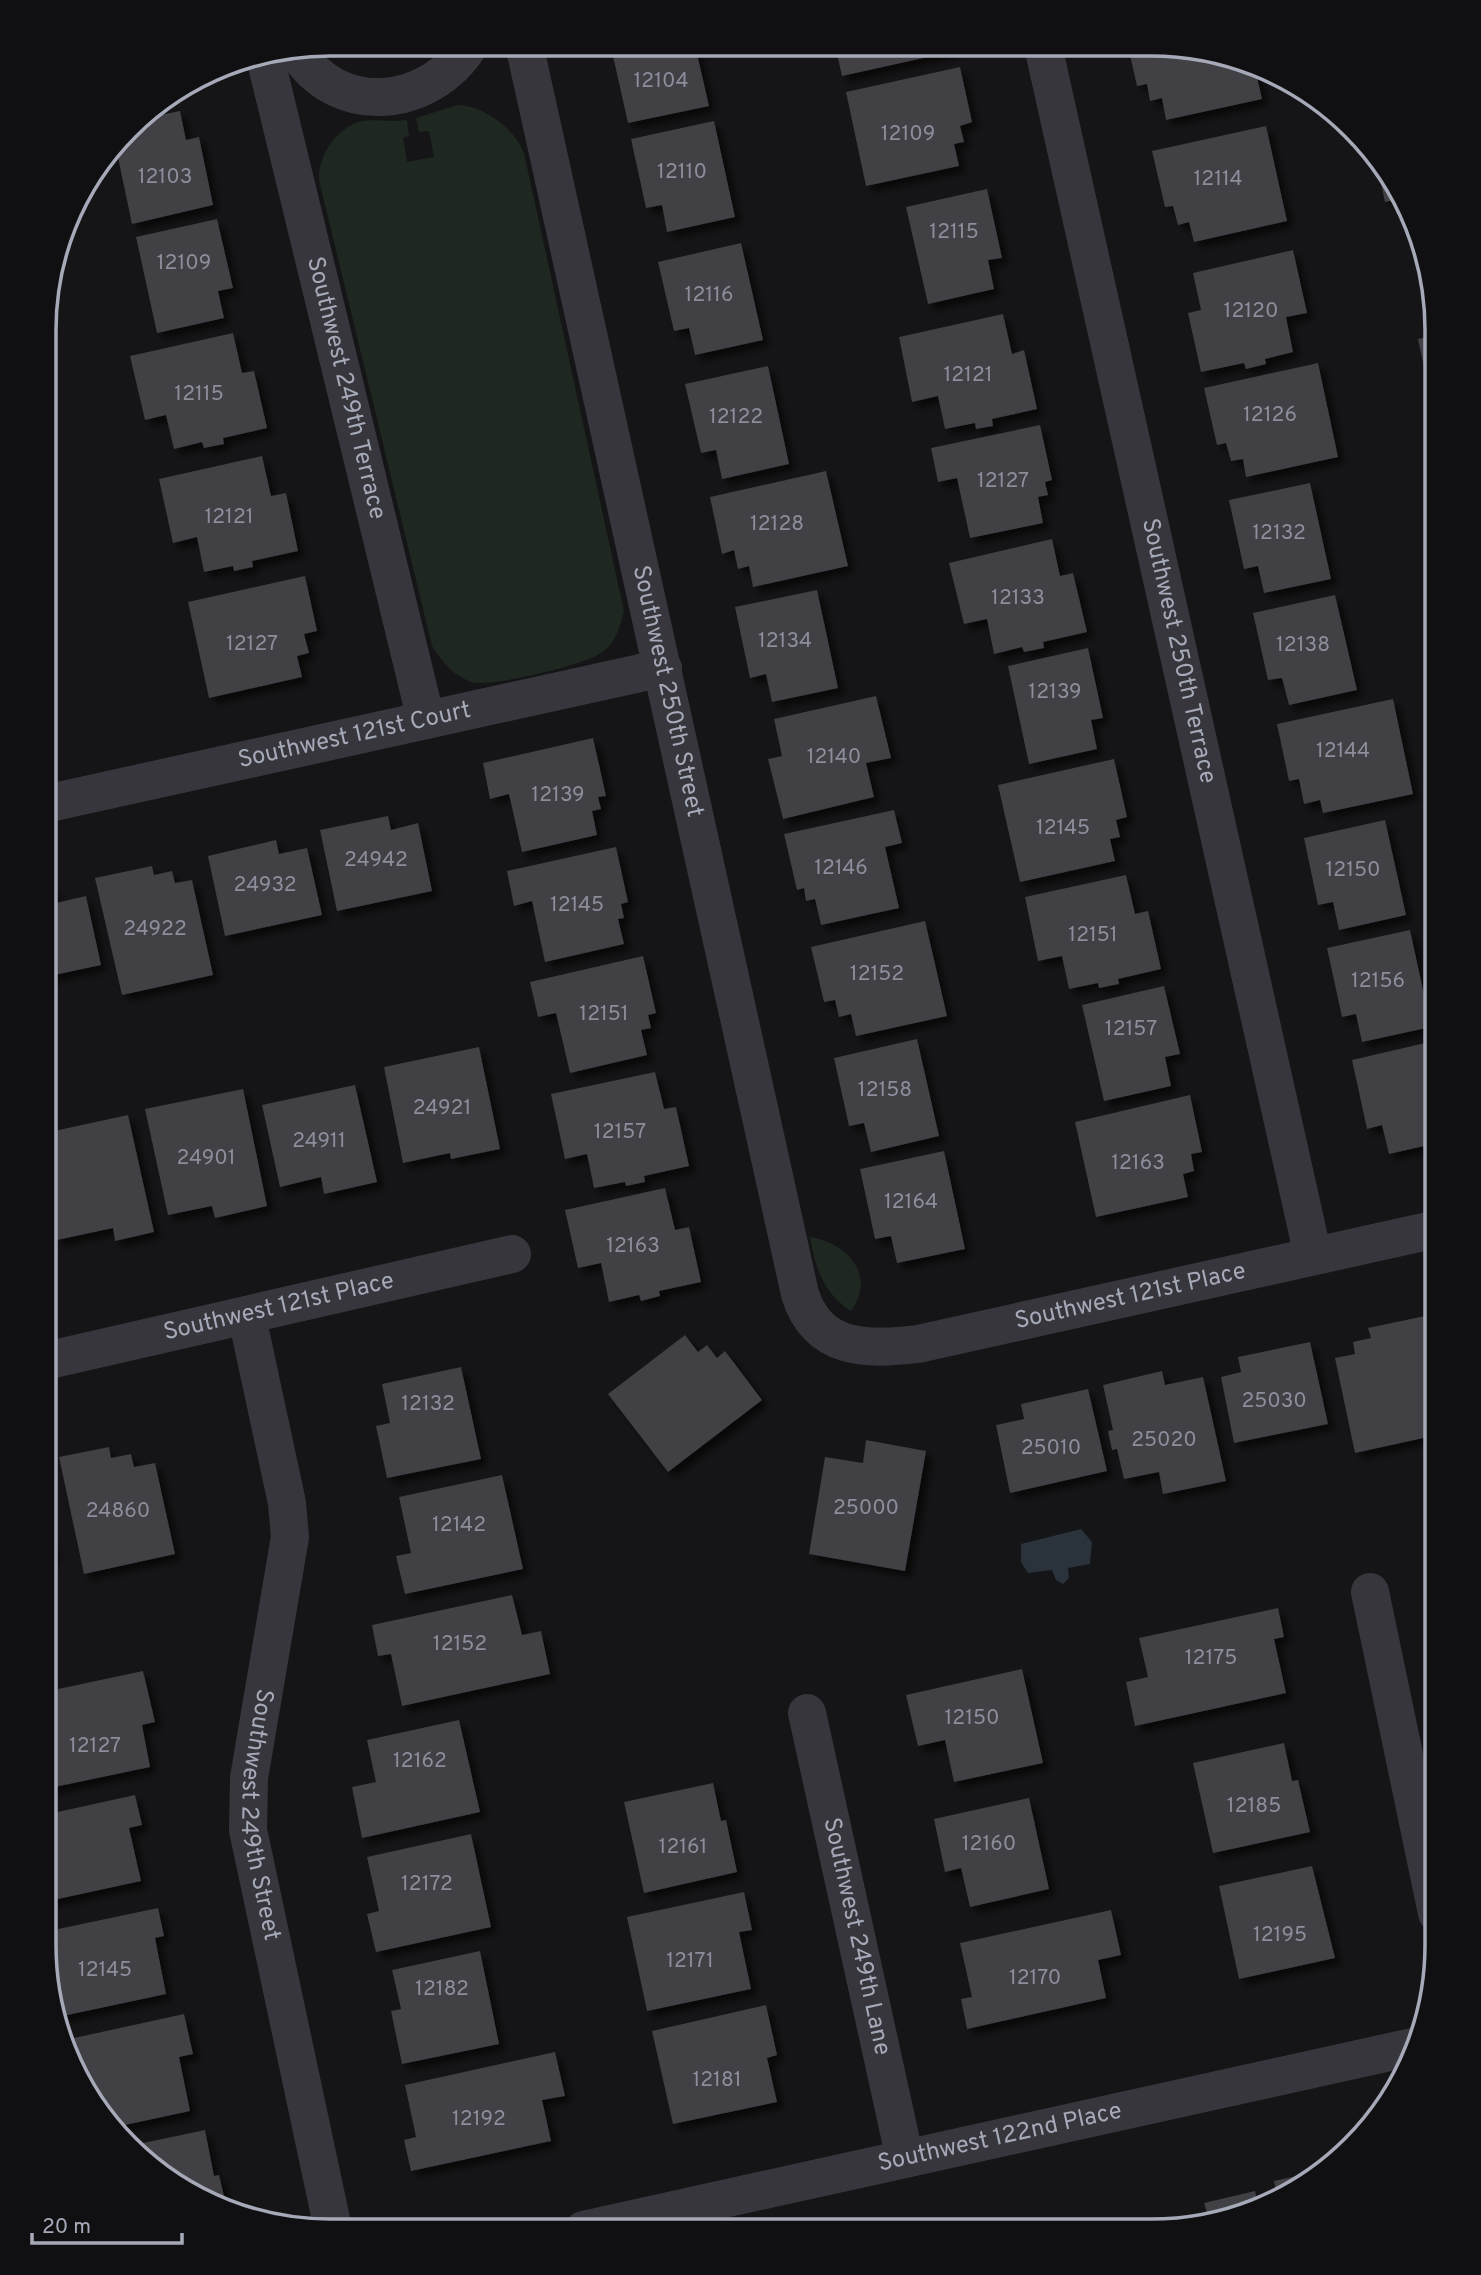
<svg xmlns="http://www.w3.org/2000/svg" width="1481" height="2275" viewBox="0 0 1481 2275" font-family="Overpass,sans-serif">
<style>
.green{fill:#1f2721}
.water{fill:#2a323c}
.building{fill:#3f3f44;filter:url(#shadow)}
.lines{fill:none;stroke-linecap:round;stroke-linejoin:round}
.minor{stroke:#36363c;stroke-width:38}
.labels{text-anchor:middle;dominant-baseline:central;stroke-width:5;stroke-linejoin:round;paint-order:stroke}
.number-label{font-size:21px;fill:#8c8e9b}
.street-label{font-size:24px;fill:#a6a9b8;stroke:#101012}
.rim{fill:none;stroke:#a6a9b8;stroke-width:3.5}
</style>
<defs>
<filter id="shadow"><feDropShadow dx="6" dy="6" stdDeviation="3.5" flood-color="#0009"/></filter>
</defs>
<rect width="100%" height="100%" fill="#151517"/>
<g class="green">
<path d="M458,105c26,1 56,23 66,48l100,458c-4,16 -8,32 -23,42 -17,12 -111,35 -130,29 -17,-6 -30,-21 -39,-36l-113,-466c-1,-25 18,-53 43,-59 11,-2 31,1 45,-1l2,16 -6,2 4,24 27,-5 -5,-26 -10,1 -3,-14z"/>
<path d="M810,1237c37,6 67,38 41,74 -27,-17 -36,-43 -41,-74z"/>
</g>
<polygon class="water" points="1081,1529 1092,1542 1090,1564 1068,1568 1069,1578 1063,1584 1056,1580 1052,1570 1028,1573 1021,1562 1021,1544"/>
<g class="building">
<polygon points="626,45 695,45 709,106 628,123 613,56 628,52"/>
<polygon points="835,45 954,46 955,51 842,76"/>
<polygon points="1128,46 1189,46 1254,64 1262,99 1166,120 1162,98 1150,101 1147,84 1137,86"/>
<polygon points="960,67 972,122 960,126 964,142 954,144 959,166 866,186 846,92"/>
<polygon points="180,111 186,140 199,137 213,205 132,224 116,148 137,120"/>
<polygon points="714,121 735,217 667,232 662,205 646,208 631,139"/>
<polygon points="1266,126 1287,221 1194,242 1189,222 1178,225 1173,206 1165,207 1152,151"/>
<polygon points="1374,151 1378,155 1403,198 1385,202"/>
<polygon points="987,189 1002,258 988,260 994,289 928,304 906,207"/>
<polygon points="217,219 233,288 218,291 224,318 157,333 136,237"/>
<polygon points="741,243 763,340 695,355 689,328 674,331 658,262"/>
<polygon points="1293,250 1307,313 1286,317 1293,352 1265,359 1266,364 1246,369 1244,363 1201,372 1188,313 1201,310 1193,273"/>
<polygon points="1003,314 1012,354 1024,350 1037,409 992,419 993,426 976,429 975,423 945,429 938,396 912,402 899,337"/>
<polygon points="233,333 242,373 254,371 267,428 223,438 224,444 204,448 202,442 174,449 166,415 145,420 130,356"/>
<polygon points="1437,335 1437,423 1436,423 1418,339"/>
<polygon points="1318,363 1338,457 1246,477 1243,459 1231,461 1226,443 1217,445 1204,388"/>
<polygon points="768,366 789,464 722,479 716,450 701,453 685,384"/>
<polygon points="1040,425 1052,480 1045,482 1048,495 1038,497 1043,523 970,538 957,478 938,482 931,448"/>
<polygon points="262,456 271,496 286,493 298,551 252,561 253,567 234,571 233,566 204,572 197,537 173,543 159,479"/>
<polygon points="826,471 848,566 753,587 749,566 738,569 734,550 722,554 710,497"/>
<polygon points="1310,483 1331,579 1264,593 1258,566 1244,569 1229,500"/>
<polygon points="1052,539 1060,576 1073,573 1087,632 1043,642 1044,648 1024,652 1022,647 994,654 987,619 964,624 949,563"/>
<polygon points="305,576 317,631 304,634 309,653 297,656 302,677 209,698 188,602"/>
<polygon points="817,590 838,688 772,702 766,674 750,678 735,607"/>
<polygon points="1335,595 1357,690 1289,705 1282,678 1268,680 1253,613"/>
<polygon points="1088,648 1103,718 1091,720 1097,749 1029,764 1008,666"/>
<polygon points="876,696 891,758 866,763 874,797 783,819 768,759 782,756 774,719"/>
<polygon points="1393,699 1413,794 1323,813 1320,800 1304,804 1299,779 1289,781 1277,724"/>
<polygon points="593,738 606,796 598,797 601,809 592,811 597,835 522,852 509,794 490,799 483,763"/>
<polygon points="1114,759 1127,817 1116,820 1120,837 1110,839 1115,861 1020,882 998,785"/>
<polygon points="894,810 902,843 885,847 899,908 821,925 815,899 806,901 804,888 797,890 784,834"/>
<polygon points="388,816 391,830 418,823 432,891 337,911 320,830"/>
<polygon points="1385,820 1406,915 1339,930 1333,902 1318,905 1304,838"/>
<polygon points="276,840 279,854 307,848 322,915 225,936 208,856"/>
<polygon points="616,847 628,902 621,904 624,918 618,919 624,944 545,962 532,901 514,906 507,871"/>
<polygon points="152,866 154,875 172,871 175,883 192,880 213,975 122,995 95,878"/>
<polygon points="1126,875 1135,914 1148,911 1161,969 1118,979 1119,984 1099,988 1098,983 1069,989 1062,956 1038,961 1025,897"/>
<polygon points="53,889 56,903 86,896 101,965 45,977 45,891"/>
<polygon points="925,921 947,1016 856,1036 851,1014 839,1017 835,1000 824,1002 811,947"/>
<polygon points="1410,930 1431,1027 1362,1042 1356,1014 1342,1017 1327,948"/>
<polygon points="643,956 656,1013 648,1015 651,1028 641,1030 647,1055 570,1073 556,1013 538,1017 530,982"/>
<polygon points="1164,986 1180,1054 1165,1057 1171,1086 1104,1101 1082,1005"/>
<polygon points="917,1039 939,1136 871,1152 864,1123 849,1126 834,1058"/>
<polygon points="1434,1041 1437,1056 1437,1143 1389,1154 1382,1125 1367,1129 1352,1060"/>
<polygon points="479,1047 500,1149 451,1159 450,1153 403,1163 384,1067"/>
<polygon points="655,1072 664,1109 676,1107 689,1166 644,1176 645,1182 626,1186 625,1182 594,1188 587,1154 565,1159 551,1094"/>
<polygon points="355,1085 377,1182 324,1194 321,1177 280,1187 262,1105"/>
<polygon points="243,1089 267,1206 215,1218 212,1206 168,1215 145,1109"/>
<polygon points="1190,1095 1202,1152 1191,1154 1194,1171 1183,1174 1188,1197 1096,1217 1075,1122"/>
<polygon points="128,1115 154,1232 115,1241 113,1228 57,1240 45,1184 45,1133"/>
<polygon points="944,1151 965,1249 897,1263 891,1236 875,1239 860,1169"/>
<polygon points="665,1188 675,1230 689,1227 701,1282 659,1291 660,1296 641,1301 639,1295 609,1302 601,1263 578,1268 565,1210"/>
<polygon points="1425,1316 1437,1373 1437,1435 1355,1453 1335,1358 1355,1354 1353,1342 1371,1338 1368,1328"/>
<polygon points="685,1335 698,1352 707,1345 717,1358 725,1351 762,1400 668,1472 608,1394"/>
<polygon points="1310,1342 1328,1424 1234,1443 1221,1377 1241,1372 1238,1357"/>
<polygon points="461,1367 481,1459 387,1478 376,1426 390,1423 382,1384"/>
<polygon points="1162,1371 1165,1385 1203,1377 1226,1481 1163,1494 1159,1472 1124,1479 1117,1449 1112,1450 1108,1431 1113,1430 1103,1385"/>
<polygon points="1088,1389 1107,1471 1010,1493 996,1425 1024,1419 1021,1404"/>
<polygon points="866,1440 926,1451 905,1571 809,1554 825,1457 863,1463"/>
<polygon points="109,1447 111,1458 131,1454 134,1467 155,1463 175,1554 84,1574 59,1457"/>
<polygon points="502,1475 523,1569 405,1594 396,1556 411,1553 399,1497"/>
<polygon points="44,1519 54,1558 44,1560"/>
<polygon points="512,1595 522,1635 541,1631 550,1674 402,1706 391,1654 378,1656 372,1625"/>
<polygon points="1278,1608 1284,1637 1274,1639 1286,1693 1135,1726 1126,1682 1148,1677 1139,1638"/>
<polygon points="1022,1669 1043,1763 954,1782 945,1740 918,1746 906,1695"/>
<polygon points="143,1671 155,1722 142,1725 150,1767 45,1789 44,1692"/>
<polygon points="459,1720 480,1812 362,1838 352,1787 376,1782 367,1740"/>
<polygon points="1284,1743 1292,1781 1298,1780 1310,1832 1213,1853 1193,1763"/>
<polygon points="713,1783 721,1821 726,1820 737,1872 644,1893 624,1802"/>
<polygon points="135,1795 142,1825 129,1828 141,1881 44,1902 44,1815"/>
<polygon points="1029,1798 1049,1889 970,1907 961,1868 945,1872 934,1819"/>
<polygon points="471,1834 491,1927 376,1952 367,1914 379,1911 367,1857"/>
<polygon points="1312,1866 1335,1958 1239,1979 1219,1886"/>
<polygon points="744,1892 752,1930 739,1932 751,1989 647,2011 627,1917"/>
<polygon points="158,1908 164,1936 155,1938 166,1994 58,2017 44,1932"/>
<polygon points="1111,1910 1121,1955 1098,1960 1106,1998 967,2029 961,1999 972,1997 960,1943"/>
<polygon points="480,1951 499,2044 402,2064 391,2011 401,2009 392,1970"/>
<polygon points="766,2005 777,2055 767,2058 777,2102 673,2124 652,2031"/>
<polygon points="184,2014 193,2054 179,2057 190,2111 111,2128 103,2120 70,2063 65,2040"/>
<polygon points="555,2052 565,2096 542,2100 551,2141 411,2171 404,2140 416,2137 405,2085"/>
<polygon points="205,2130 214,2176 219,2175 224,2196 211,2199 212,2205 156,2172 129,2146"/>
<polygon points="1320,2171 1321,2175 1278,2200 1274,2181"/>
<polygon points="1255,2191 1259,2210 1192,2223 1190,2216 1207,2213 1204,2203"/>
<polygon points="1144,2221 1146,2231 1074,2231 1103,2223 1104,2229"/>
</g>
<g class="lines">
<g class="minor">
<path id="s1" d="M524,44l276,1250c18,57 67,56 118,50l519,-115"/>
<path id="s2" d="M1043,46l270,1210"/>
<path d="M296,50c42,69 135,58 174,-6"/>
<path id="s3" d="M265,57l161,663"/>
<path id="s4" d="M45,804l618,-136"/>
<path id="s5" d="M247,1317l40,186 3,34 -41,241 -1,52 85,399"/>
<path id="s6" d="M45,1361l467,-107"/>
<polyline points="1370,1592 1437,1913"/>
<path id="s7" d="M807,1713l98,446"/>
<path id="s8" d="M583,2230l834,-184"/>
</g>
</g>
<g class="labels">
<g class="number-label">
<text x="661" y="81">12104</text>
<text x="908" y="134">12109</text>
<text x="682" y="172">12110</text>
<text x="165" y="177">12103</text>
<text x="1218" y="179">12114</text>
<text x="954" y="232">12115</text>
<text x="184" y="263">12109</text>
<text x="709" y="295">12116</text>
<text x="1251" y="311">12120</text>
<text x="968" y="375">12121</text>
<text x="199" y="394">12115</text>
<text x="1270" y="415">12126</text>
<text x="736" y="417">12122</text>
<text x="1003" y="481">12127</text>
<text x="229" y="517">12121</text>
<text x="777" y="524">12128</text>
<text x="1279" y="533">12132</text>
<text x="1018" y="598">12133</text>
<text x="785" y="641">12134</text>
<text x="252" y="644">12127</text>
<text x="1303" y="645">12138</text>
<text x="1055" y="692">12139</text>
<text x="1343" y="751">12144</text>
<text x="834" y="757">12140</text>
<text x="558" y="795">12139</text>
<text x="1063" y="828">12145</text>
<text x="376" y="860">24942</text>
<text x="841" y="868">12146</text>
<text x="1353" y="870">12150</text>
<text x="265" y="885">24932</text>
<text x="577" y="905">12145</text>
<text x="155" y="929">24922</text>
<text x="1093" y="935">12151</text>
<text x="877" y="974">12152</text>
<text x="1378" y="981">12156</text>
<text x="604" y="1014">12151</text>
<text x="1131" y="1029">12157</text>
<text x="885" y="1090">12158</text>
<text x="442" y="1108">24921</text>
<text x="620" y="1132">12157</text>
<text x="319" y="1141">24911</text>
<text x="206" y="1158">24901</text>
<text x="1138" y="1163">12163</text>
<text x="911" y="1202">12164</text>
<text x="633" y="1246">12163</text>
<text x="1274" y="1401">25030</text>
<text x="428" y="1404">12132</text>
<text x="1164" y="1440">25020</text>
<text x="1051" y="1448">25010</text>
<text x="866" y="1508">25000</text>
<text x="118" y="1511">24860</text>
<text x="459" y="1525">12142</text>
<text x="460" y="1644">12152</text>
<text x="1211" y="1658">12175</text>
<text x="972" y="1718">12150</text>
<text x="95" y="1746">12127</text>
<text x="420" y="1761">12162</text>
<text x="1254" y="1806">12185</text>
<text x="989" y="1844">12160</text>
<text x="683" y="1847">12161</text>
<text x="427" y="1884">12172</text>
<text x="1280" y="1935">12195</text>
<text x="690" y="1961">12171</text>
<text x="105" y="1970">12145</text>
<text x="1035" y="1978">12170</text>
<text x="442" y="1989">12182</text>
<text x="717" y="2080">12181</text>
<text x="479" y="2119">12192</text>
</g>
<g class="street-label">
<text stroke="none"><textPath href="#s3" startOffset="341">Southwest 249th Terrace</textPath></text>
<text stroke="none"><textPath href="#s2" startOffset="620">Southwest 250th Terrace</textPath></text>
<text stroke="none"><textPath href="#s1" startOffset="663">Southwest 250th Street</textPath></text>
<text stroke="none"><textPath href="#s4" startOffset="317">Southwest 121st Court</textPath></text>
<text stroke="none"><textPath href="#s1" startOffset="1640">Southwest 121st Place</textPath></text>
<text stroke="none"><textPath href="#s6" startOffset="240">Southwest 121st Place</textPath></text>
<text stroke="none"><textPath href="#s5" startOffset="506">Southwest 249th Street</textPath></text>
<text stroke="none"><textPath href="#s7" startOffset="229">Southwest 249th Lane</textPath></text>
<text stroke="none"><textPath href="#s8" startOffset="427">Southwest 122nd Place</textPath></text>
</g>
</g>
<path d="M0 0H1481V2275H0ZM330 56H1151A274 274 0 0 1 1425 330V1945A274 274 0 0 1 1151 2219H330A274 274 0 0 1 56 1945V330A274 274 0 0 1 330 56Z" fill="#101012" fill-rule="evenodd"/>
<path class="rim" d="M330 56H1151A274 274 0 0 1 1425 330V1945A274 274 0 0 1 1151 2219H330A274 274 0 0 1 56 1945V330A274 274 0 0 1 330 56Z"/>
<path d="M32 2233v10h150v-10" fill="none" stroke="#a6a9b8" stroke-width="3.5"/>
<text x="42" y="2233" font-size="21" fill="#a6a9b8" stroke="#101012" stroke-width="5" paint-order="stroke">20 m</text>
</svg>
